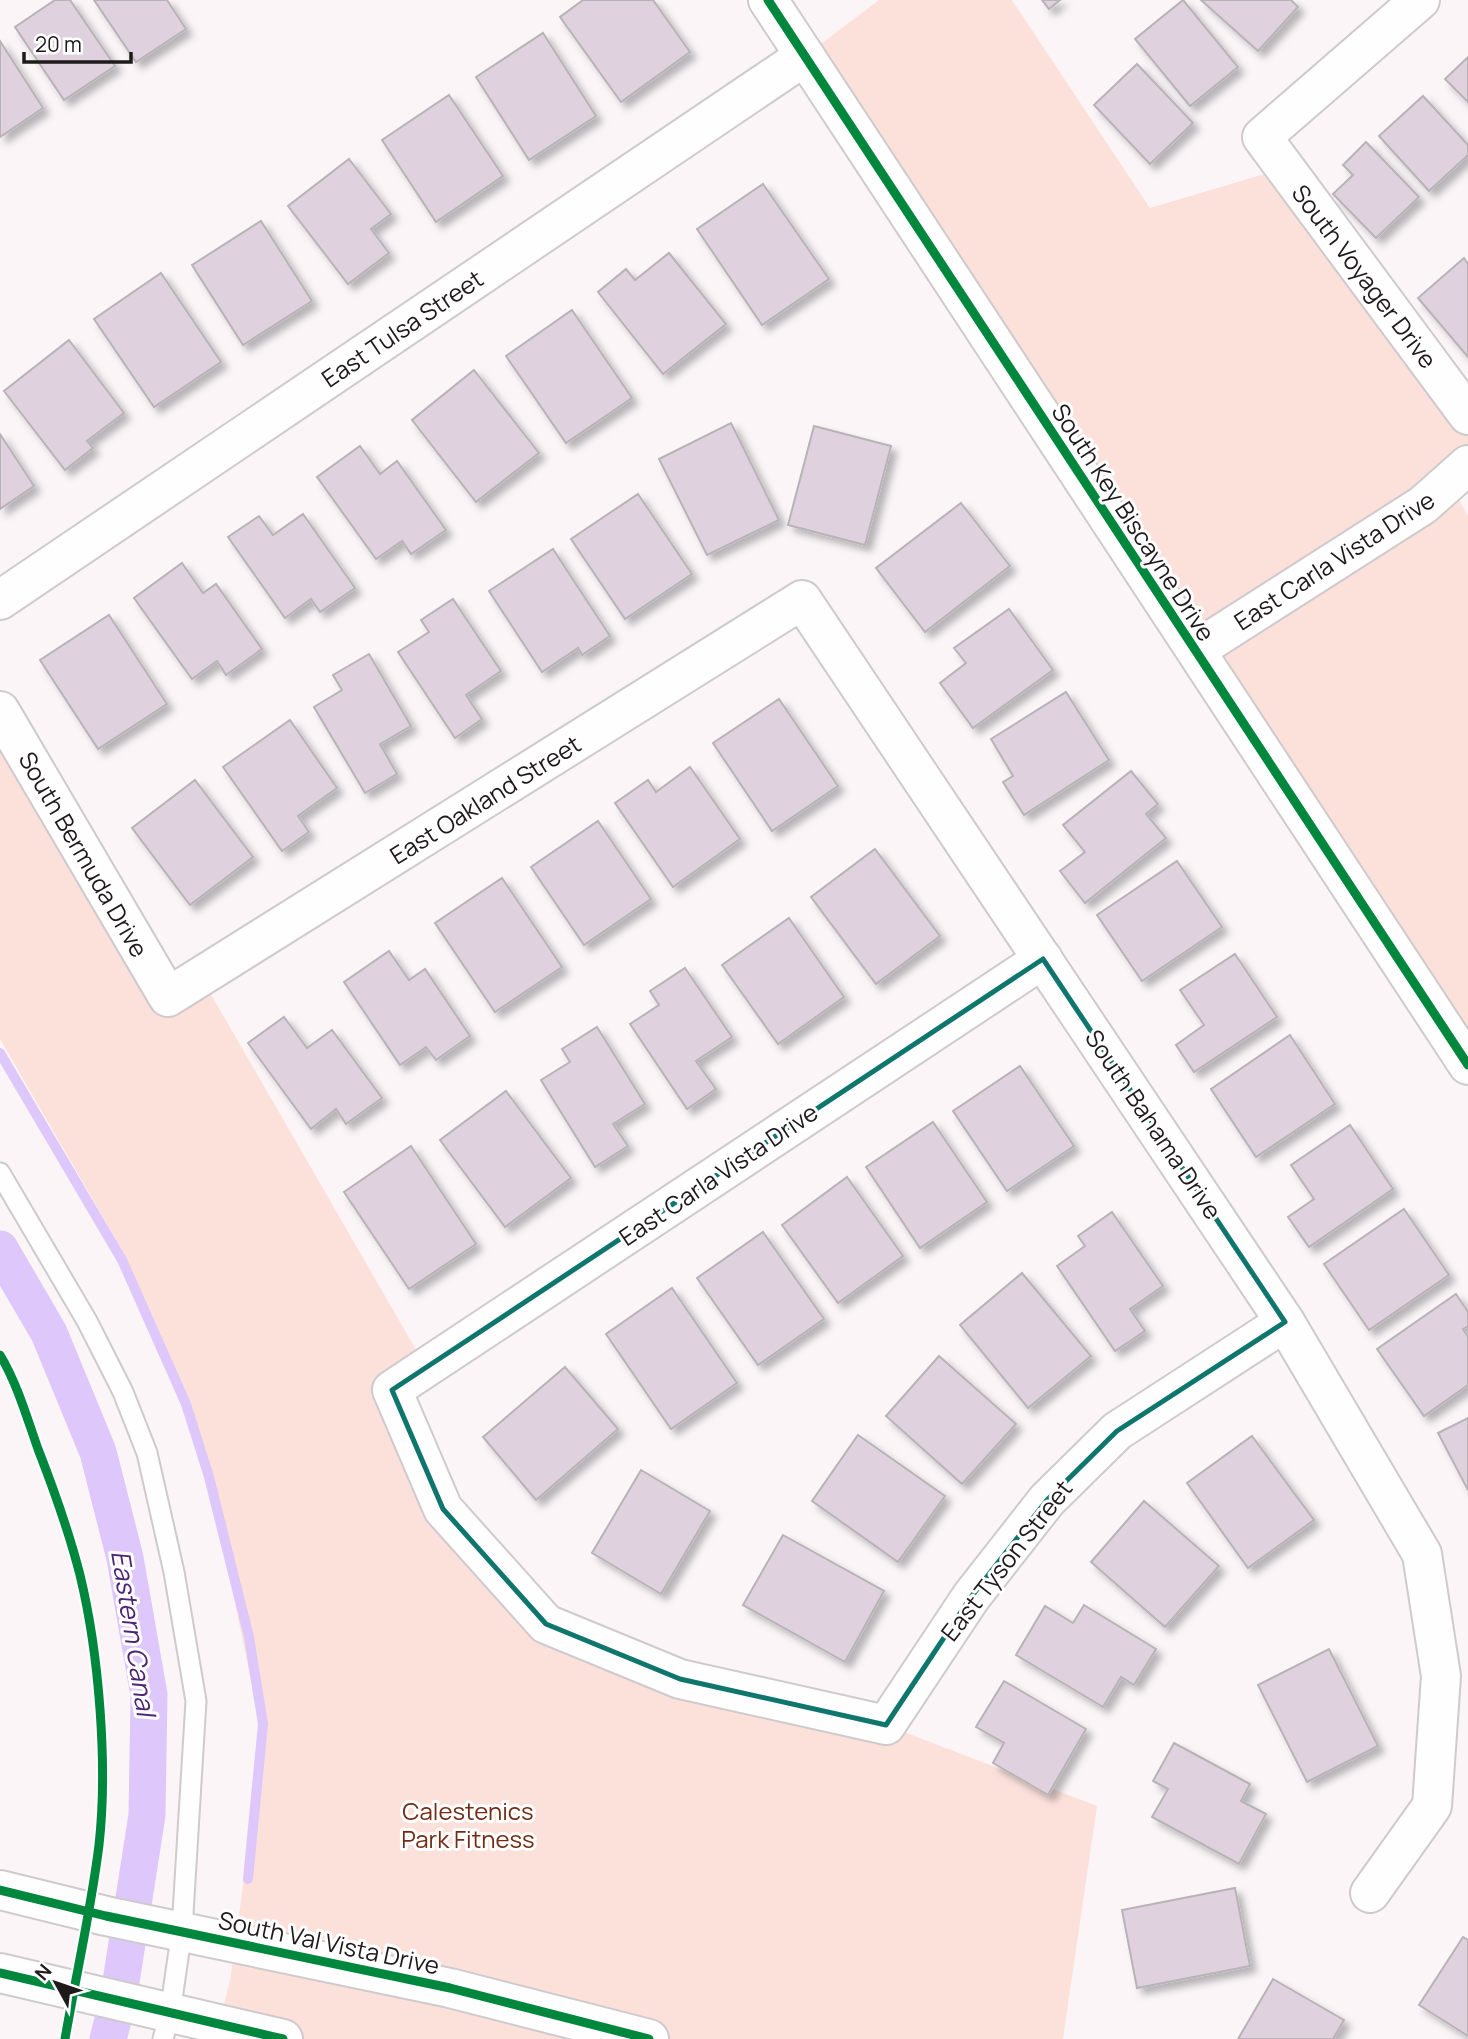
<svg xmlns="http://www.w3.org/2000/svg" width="1468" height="2039" viewBox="0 0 1468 2039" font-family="Manrope,sans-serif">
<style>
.green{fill:#fce1db}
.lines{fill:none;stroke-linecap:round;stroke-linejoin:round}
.stream{stroke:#dec7fb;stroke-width:10}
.canal{stroke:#dec7fb;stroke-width:37}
.building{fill:#e0d1de;stroke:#b7b3b6;stroke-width:2;filter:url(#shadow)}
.service-casing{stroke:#cfcacd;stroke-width:23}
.minor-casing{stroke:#cfcacd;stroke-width:42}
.tertiary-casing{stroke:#cfcacd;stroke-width:42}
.secondary-casing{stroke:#cfcacd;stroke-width:42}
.path{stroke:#d6d5d5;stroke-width:4.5;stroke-dasharray:5 5;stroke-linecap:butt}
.service{stroke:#fefefe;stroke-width:19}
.minor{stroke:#fefefe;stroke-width:38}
.tertiary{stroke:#fefefe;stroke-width:38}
.secondary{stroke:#fefefe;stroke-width:38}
.cycleway-casing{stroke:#fff;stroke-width:13}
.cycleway{stroke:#00873e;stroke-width:9}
.marked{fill:none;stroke:#0f766e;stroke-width:5;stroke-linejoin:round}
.labels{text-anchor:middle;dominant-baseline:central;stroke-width:6;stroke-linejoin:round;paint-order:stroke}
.street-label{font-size:24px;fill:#1e1a1c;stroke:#fff}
.park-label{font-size:24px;fill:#732b14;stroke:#fff}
.water-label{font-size:26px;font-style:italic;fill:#4e2476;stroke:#fff}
</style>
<defs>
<filter id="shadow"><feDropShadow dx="6" dy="6" stdDeviation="3.5" flood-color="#0004"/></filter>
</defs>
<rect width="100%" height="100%" fill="#fbf5f8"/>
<g class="green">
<polygon points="879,0 1012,0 1150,208 1285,168 1468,415 1468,465 1449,483 1468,516 1468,1065 805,56"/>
<polygon points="0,711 168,997 201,977 426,1367 392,1390 443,1509 546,1624 886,1725 1097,1806 1063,2039 215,2039 230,1981 263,1739 201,1438 115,1238 0,1039"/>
</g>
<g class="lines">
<polyline class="stream" points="0,1053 122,1260 186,1404 209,1477 249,1637 263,1724 248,1879"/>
<polyline class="canal" points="0,1249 49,1333 98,1452 125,1558 149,1695 147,1815 118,2001 108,2039"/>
</g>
<g class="building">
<polygon points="55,0 70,0 115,66 64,100 15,27"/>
<polygon points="94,0 167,0 186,29 136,62"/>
<polygon points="583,0 653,0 690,52 621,102 560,17"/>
<polygon points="1042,0 1060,0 1049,9"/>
<polygon points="1183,0 1238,67 1190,106 1135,39"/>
<polygon points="1201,0 1291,0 1298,7 1258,51"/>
<polygon points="543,33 596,116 529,160 476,77"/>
<polygon points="0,41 43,108 0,137"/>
<polygon points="1468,57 1468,102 1445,79"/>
<polygon points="1137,64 1193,123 1150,164 1094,105"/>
<polygon points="449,95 503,176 436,222 382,140"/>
<polygon points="1423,96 1468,145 1468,155 1429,191 1379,136"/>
<polygon points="1366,142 1419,197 1376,238 1333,194 1353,175 1343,165"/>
<polygon points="349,159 391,214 371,229 389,253 348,284 288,206"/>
<polygon points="763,184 829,279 762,325 697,229"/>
<polygon points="261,221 312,301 243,345 192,265"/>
<polygon points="669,253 726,324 663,374 598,292 626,269 635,280"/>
<polygon points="1464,258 1468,264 1468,357 1418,298"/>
<polygon points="161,273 221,362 154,407 94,319"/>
<polygon points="572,310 632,398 566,443 506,356"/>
<polygon points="69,340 124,413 87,441 93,448 65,470 4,391"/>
<polygon points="474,370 539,453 476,502 412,420"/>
<polygon points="731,423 779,520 707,555 659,459"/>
<polygon points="814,426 891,446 865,545 788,525"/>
<polygon points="0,434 34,486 0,509"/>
<polygon points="360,446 380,474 397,461 446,530 411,554 402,541 376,559 317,477"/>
<polygon points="638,494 692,574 625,619 571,539"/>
<polygon points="961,503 1010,566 925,632 876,568"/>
<polygon points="303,514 355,588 320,612 311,599 285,618 228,537 259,516 273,535"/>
<polygon points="553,549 610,636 582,655 578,648 542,672 489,591"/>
<polygon points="182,563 203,593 216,584 262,649 226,675 217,661 192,679 134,598"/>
<polygon points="453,599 501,671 466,695 482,719 455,738 398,652 429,632 421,620"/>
<polygon points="1009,609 1053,670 973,728 940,683 966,663 954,648"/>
<polygon points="109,615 167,704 98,749 40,660"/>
<polygon points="369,654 411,726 380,744 397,774 365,793 314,707 342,690 333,675"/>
<polygon points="1066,692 1109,760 1024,815 1003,782 1013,776 991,739"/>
<polygon points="779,699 838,786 772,831 713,743"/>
<polygon points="290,720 337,788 298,816 309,832 282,851 223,767"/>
<polygon points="690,767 740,839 673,887 615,803 648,780 656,792"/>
<polygon points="1131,771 1158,804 1146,814 1166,838 1085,903 1060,871 1085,852 1063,825"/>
<polygon points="195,780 253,857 190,905 132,828"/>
<polygon points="598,821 651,899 584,945 531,867"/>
<polygon points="875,849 940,936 876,984 811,897"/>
<polygon points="1177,861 1222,927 1142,981 1097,915"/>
<polygon points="502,878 562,967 495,1012 435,923"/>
<polygon points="789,918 844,997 778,1044 722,965"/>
<polygon points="389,951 409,980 425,969 470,1036 436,1060 426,1047 400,1065 344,982"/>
<polygon points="1235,954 1277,1017 1194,1072 1176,1045 1204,1025 1180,990"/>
<polygon points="685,968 732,1037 696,1061 716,1089 687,1109 630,1024 659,1005 650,991"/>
<polygon points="284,1017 307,1048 332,1030 382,1098 346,1124 336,1109 311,1129 248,1043"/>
<polygon points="597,1027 645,1104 613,1124 628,1146 595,1167 541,1080 570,1062 562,1049"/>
<polygon points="1290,1035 1335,1104 1256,1157 1211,1089"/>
<polygon points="1020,1066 1074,1146 1007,1191 953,1111"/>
<polygon points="506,1091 571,1178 505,1227 440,1140"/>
<polygon points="933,1122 987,1202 920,1248 866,1167"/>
<polygon points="1350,1125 1393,1189 1309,1247 1288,1217 1314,1199 1291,1165"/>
<polygon points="411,1146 476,1244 409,1289 344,1192"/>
<polygon points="847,1177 903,1256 838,1303 782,1225"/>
<polygon points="1404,1209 1449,1275 1369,1330 1324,1264"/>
<polygon points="1112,1212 1163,1286 1130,1309 1145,1331 1115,1351 1057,1266 1085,1246 1078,1236"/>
<polygon points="763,1232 824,1319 758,1365 697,1278"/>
<polygon points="1022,1273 1091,1356 1028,1408 960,1325"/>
<polygon points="672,1288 737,1383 671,1429 606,1334"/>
<polygon points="1456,1294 1468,1312 1468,1326 1463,1329 1468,1337 1468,1385 1424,1416 1377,1349"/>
<polygon points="939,1356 1016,1424 962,1484 886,1416"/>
<polygon points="565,1367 618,1429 536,1500 483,1437"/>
<polygon points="1468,1418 1468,1490 1438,1433"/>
<polygon points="858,1435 945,1496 898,1562 812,1501"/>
<polygon points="1252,1436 1314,1520 1248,1568 1187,1483"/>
<polygon points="641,1470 710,1511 661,1594 592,1553"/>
<polygon points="1144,1501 1219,1566 1165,1627 1091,1562"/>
<polygon points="783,1535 884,1591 845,1662 743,1605"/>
<polygon points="1084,1605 1156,1649 1134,1685 1121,1677 1103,1707 1016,1655 1045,1606 1073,1623"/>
<polygon points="1329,1649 1378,1746 1307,1782 1258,1685"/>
<polygon points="1004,1681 1086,1729 1048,1795 993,1763 1004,1743 976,1727"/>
<polygon points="1174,1743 1250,1784 1241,1801 1266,1814 1239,1864 1152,1817 1168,1789 1153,1781"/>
<polygon points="1235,1888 1250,1966 1137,1988 1122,1910"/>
<polygon points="1463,1937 1468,1940 1468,2036 1419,2005"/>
<polygon points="1273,1979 1344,2020 1333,2039 1238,2039"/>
</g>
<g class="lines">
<defs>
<polyline id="service" points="0,1173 87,1321 123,1392 147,1453 174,1572 196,1701 182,1930 170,2013 163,2039"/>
<g id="minor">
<polyline points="1420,0 1262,137 1468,415"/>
<polyline points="0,600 805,56"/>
<polyline points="1196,650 1423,505 1468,465"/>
<polyline points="0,711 168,997 802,600 1285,1322 1422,1554 1441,1676 1432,1806 1370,1893"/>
<polyline points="1043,959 392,1390 443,1509 546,1624 680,1679 886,1725 971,1597 1047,1500 1117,1431 1285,1322"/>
</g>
<polyline id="tertiary" points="768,0 1468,1065"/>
<g id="secondary">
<polyline points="0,1890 106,1916 450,1988 649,2039"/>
<polyline points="0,1973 283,2039"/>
</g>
</defs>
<use href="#service" class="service-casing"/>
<use href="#minor" class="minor-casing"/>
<use href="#tertiary" class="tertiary-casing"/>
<use href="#secondary" class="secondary-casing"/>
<g class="path">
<path d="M0,1355c17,28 27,63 38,94 16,41 31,83 42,126 22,91 29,210 13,302"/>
<polyline points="65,2039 67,2027"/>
</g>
<use href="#service" class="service"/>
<use href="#minor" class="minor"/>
<use href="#tertiary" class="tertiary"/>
<use href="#secondary" class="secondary"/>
<defs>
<g id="cycleway">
<polyline points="768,0 1468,1065"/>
<path d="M0,1355c17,28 27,63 38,94 16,41 31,83 42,126 19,78 28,190 19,270 -8,65 -23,130 -34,194"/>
<polyline points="0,1890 106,1916 450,1988 649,2039"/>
<polyline points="0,1973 283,2039"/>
</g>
</defs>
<use href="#cycleway" class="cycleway-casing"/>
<use href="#cycleway" class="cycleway"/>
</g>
<path class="marked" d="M1043,959l242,363 -168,109 -70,69 -76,97 -85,128 -206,-46 -134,-55 -103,-115 -51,-119z"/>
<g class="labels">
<g class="street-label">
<text transform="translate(1365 276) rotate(53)">South Voyager Drive</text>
<text transform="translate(402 328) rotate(-34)">East Tulsa Street</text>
<text transform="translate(1134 522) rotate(57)">South Key Biscayne Drive</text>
<text transform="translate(1334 560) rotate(-33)">East Carla Vista Drive</text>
<text transform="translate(485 799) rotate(-32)">East Oakland Street</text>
<text transform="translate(84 854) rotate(60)">South Bermuda Drive</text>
<text transform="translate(1154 1124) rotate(56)">South Bahama Drive</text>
<text transform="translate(718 1174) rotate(-34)">East Carla Vista Drive</text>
<text transform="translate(1006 1560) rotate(-52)">East Tyson Street</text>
<text transform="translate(329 1942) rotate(12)">South Val Vista Drive</text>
</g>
<g class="park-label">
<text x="468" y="1810">Calestenics<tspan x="468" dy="28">Park Fitness</tspan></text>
</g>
<g class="water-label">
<text transform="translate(134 1633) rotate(81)">Eastern Canal</text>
</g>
</g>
<g transform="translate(56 1983) rotate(310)" stroke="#ffffff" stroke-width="5" paint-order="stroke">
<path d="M0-5L12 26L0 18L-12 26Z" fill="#1e1a1c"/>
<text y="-10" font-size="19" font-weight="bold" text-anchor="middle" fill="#1e1a1c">N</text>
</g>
<path d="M24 52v10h107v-10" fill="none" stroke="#1e1a1c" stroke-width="3.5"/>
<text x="35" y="52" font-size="21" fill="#1e1a1c" stroke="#ffffff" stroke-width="5" paint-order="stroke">20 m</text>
</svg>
